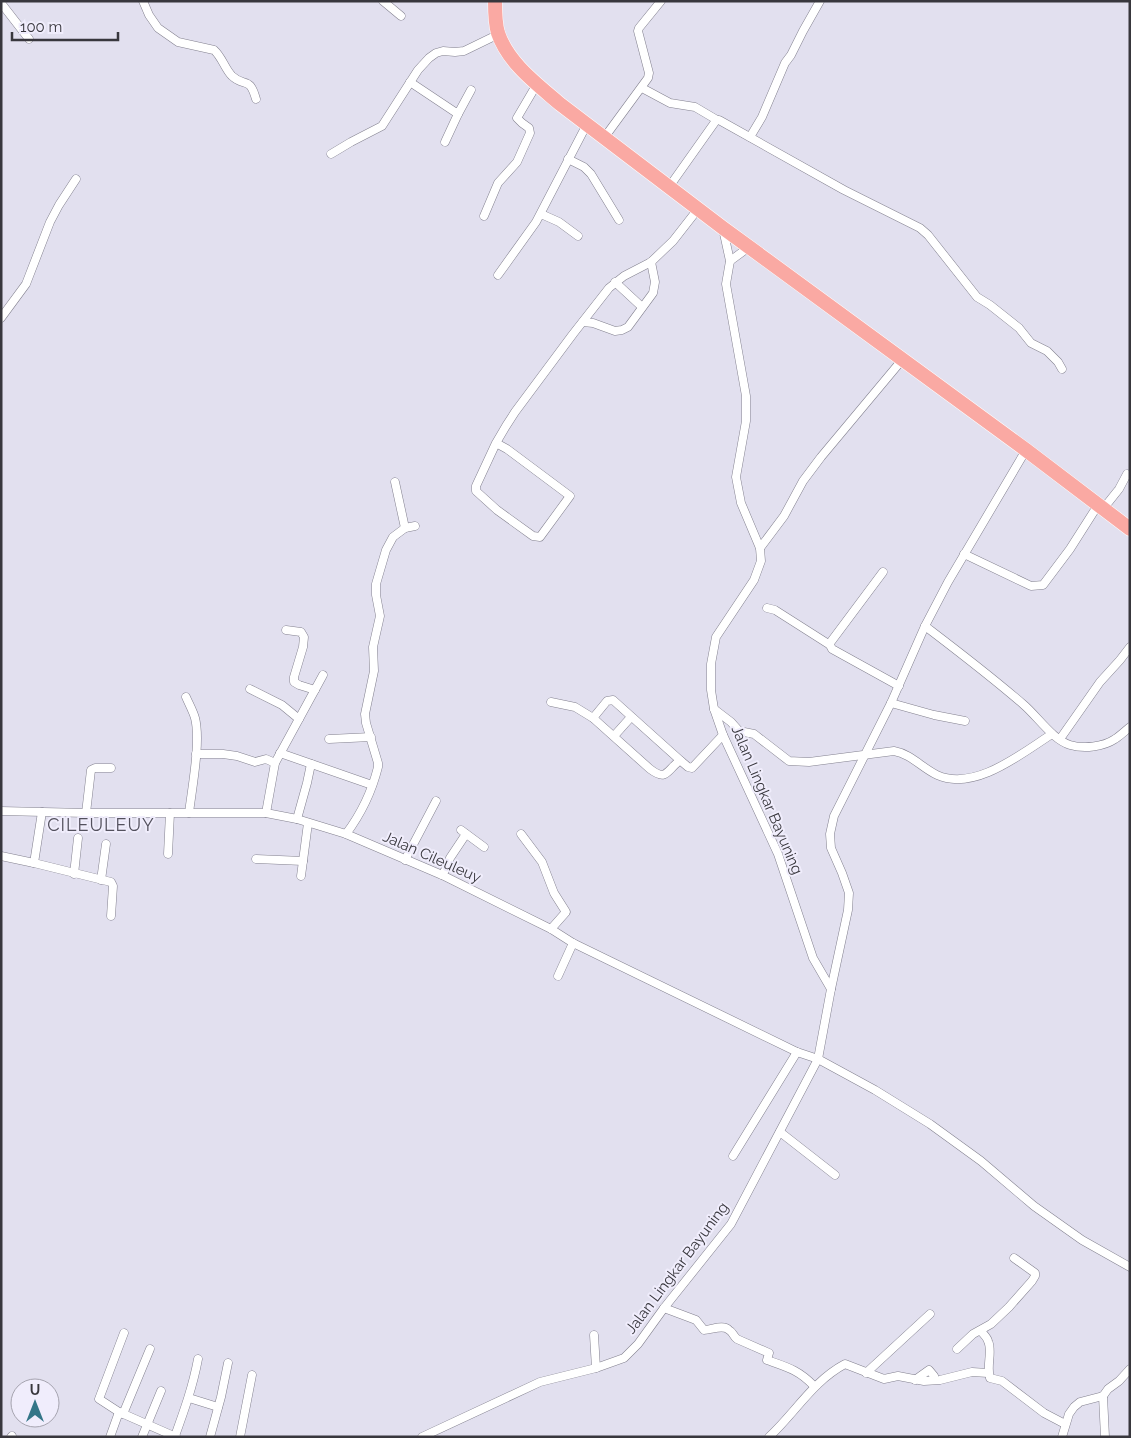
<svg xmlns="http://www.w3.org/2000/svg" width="1131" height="1438" viewBox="0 0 1131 1438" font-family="Raleway,sans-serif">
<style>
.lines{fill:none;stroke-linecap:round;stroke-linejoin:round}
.street-casing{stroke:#83818f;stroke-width:9}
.highway-casing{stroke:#fff;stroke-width:15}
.street{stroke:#fff;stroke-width:8}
.highway{stroke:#faa9a3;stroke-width:14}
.labels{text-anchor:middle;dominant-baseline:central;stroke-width:4;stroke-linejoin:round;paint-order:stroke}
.street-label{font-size:15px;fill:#38373d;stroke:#f0edfc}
.quarter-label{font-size:18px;letter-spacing:1px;fill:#53515d;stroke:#f0edfc}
</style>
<rect width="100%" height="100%" fill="#e2e0ef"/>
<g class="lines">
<defs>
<g id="street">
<path d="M143,1l6,14 9,13 20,14 36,8c8,7 11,19 18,26 13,12 17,-1 24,23"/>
<polyline points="383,1 401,16"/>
<polyline points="1,3 29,39"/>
<polyline points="410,82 458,114 471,90"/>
<polyline points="642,88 670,103 695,107 717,120"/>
<polyline points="750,137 762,117 785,63 791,55 803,31 820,1"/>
<polyline points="604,138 648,78 649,73 638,31 639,28 661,1"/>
<polyline points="445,142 458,114"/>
<polyline points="331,154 351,142 382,126 418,70 429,58 436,53 443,51 455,52 464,51 499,34"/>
<polyline points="568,159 584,167 591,174 619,220"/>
<polyline points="669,187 715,122 717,120 719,120 844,190 920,228 928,235 977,297 990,305 1019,328 1031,343 1047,351 1058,362 1062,369"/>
<polyline points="541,214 559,222 578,236"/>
<polyline points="484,216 498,183 517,162 530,133 529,128 522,123 517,118 537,84"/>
<polyline points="730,261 749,247"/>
<polyline points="498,275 536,222 587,124"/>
<polyline points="615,282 642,307"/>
<polyline points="1,318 26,284 50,222 59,205 76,179"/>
<polyline points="583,322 593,323 615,331 622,330 628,327 653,293 655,282 651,262"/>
<polyline points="496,443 476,486 476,491 497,510 533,536 540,537 570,496 507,449 496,443 506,426 515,412 573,334 609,288 624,276 651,262 673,241 698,209"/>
<polyline points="395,482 405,528"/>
<polyline points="1103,509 1119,489 1127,474"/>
<polyline points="760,548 784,516 803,481 821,457 902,360"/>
<polyline points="964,554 1031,586 1043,585 1070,549 1098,505"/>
<polyline points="883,572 830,643 830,645 832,649 899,686"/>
<polyline points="767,608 775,610 830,645"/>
<path d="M925,626c34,26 67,51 99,79 13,11 29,35 46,40 14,4 33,2 45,-6 5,-3 10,-8 15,-12"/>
<polyline points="286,630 301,632 304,637 303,647 294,677 294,682 299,685 315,690"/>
<polyline points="250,689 282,705 299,719"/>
<path d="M186,697c3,7 7,14 9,21 6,23 -3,70 -6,95"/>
<path d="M551,702l24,5 18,11 57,51c16,12 16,3 28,-7l3,-1 7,6 4,1 31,-33"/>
<polyline points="891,703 934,715 965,721"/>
<path d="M714,709l17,13 8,9 15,3 35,27 20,1 85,-11c17,3 28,17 43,24 38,17 85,-22 115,-41"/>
<polyline points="593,718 607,701 613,700 681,761"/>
<polyline points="614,736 631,717"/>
<polyline points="329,739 371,737"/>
<polyline points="1060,739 1100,682 1120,660 1130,647"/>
<polyline points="280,753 372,785"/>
<polyline points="196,754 223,754 237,756 255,762 266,759 275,763"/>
<polyline points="1,811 86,813 266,813 297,819 346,834 442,875 551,929 573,943 797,1052 818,1059 875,1090 930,1124 981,1161 1034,1206 1082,1240 1130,1267"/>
<polyline points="42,812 34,863 111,882 113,886 111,916"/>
<polyline points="86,813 91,770 95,768 111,768"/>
<polyline points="266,813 275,763 323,675"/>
<polyline points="297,819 307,783 311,764"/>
<polyline points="461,830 484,847"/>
<path d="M346,834c15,-20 26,-43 32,-67v-4l-12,-40 -1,-9 9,-43 -1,-24 7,-31 -4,-21v-11l10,-34 7,-13 12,-9 10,-2"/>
<polyline points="521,834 542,862 554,893 566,912 551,929"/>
<polyline points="168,854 170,813"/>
<polyline points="1,856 34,863"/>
<polyline points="256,859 303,861"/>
<polyline points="405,860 436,801"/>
<polyline points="74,874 78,838"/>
<polyline points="442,875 447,867 450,858 466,834"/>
<polyline points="301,876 308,823"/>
<polyline points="101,880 106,844"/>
<polyline points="558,976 573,943"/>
<polyline points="831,989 848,910 849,893 842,873 831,848 830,834 834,816 891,703 925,626 948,582 1026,450"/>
<polyline points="780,1132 835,1175"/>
<polyline points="733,1156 797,1052"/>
<path d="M664,1308l32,12 8,10c8,0 19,-6 25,0 4,2 4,6 8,9l32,14 -2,7c20,7 32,10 47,26"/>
<path d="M981,1331c2,3 6,6 7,10 5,10 -2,25 2,37l12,3 42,32 21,11"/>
<polyline points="124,1333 99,1399 119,1412 176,1437"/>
<polyline points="594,1335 596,1368"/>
<polyline points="957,1349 973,1334 991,1324 1009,1307 1032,1281 1035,1276 1035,1273 1014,1258"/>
<polyline points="866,1373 930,1314"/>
<polyline points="915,1380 929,1370 934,1376"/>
<polyline points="1103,1396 1105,1437"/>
<polyline points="189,1398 218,1407"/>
<polyline points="123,1414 150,1349"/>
<path d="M175,1436c9,-25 18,-50 23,-77"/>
<polyline points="11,1437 12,1436"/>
<polyline points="110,1437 119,1412"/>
<polyline points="142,1437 161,1391"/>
<polyline points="210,1437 221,1397 228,1363"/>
<polyline points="240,1437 252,1375"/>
<polyline points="422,1437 540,1382 596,1368 624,1358 638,1344 664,1308 731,1224 818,1059 831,989 813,958 778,854 723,735 714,709 711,690 711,664 716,637 754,580 761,561 760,548 741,503 736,477 746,421 746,396 726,284 730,261 723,229"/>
<path d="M769,1437c26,-24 44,-56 76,-73l39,15 14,-3 26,5 16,-1 32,-8 16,1"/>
<polyline points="1062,1437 1069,1414 1074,1407 1080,1402 1103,1396 1108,1389 1119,1381 1130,1369"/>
</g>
<path id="highway" d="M495,1c0,11 0,22 3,32 10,30 39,51 62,71l163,124 303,222 104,79"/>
</defs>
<use href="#street" class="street-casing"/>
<use href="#highway" class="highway-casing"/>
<use href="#street" class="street"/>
<use href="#highway" class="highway"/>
</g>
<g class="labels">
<g class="street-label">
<text transform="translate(767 800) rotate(67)">Jalan Lingkar Bayuning</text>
<text transform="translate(432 857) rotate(24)">Jalan Cileuleuy</text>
<text transform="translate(677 1268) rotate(-53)">Jalan Lingkar Bayuning</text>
</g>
<g class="quarter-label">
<text x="101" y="824">CILEULEUY</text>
</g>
</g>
<rect width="1131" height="1438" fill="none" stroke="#38373d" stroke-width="5"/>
<g transform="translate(35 1403)"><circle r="24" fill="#f0edfc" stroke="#a6a4b0"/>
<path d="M0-4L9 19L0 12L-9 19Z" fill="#347688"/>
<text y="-8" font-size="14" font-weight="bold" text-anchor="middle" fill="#38373d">U</text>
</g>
<path d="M12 32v8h106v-8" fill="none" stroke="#38373d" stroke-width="2.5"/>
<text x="20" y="32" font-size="15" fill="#38373d" stroke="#f0edfc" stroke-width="4" paint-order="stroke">100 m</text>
</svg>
